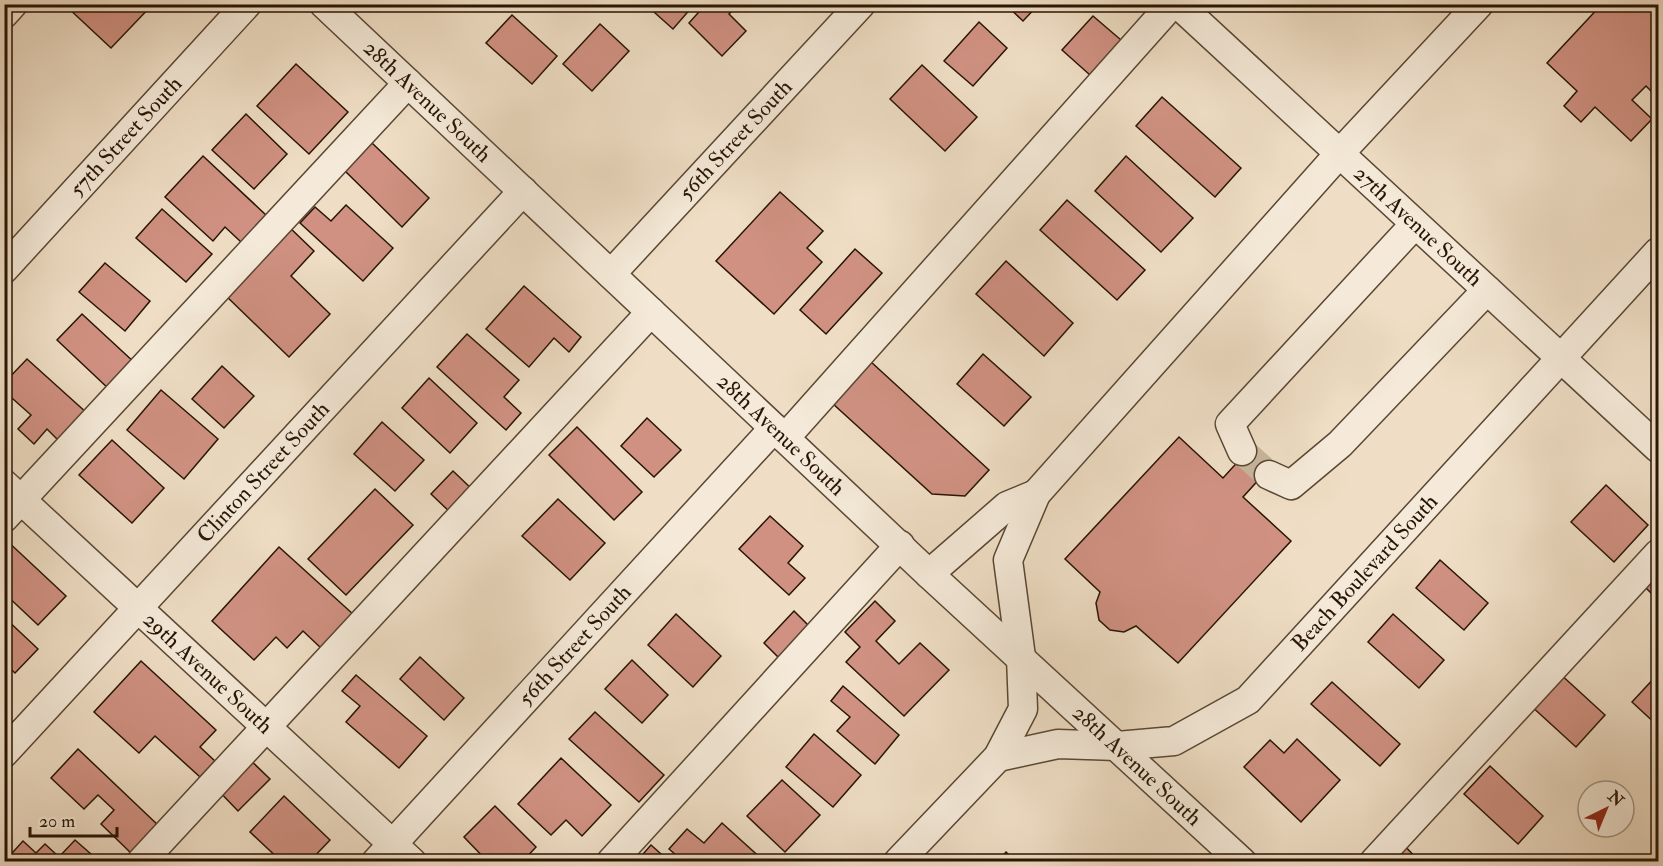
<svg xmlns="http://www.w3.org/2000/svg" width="1663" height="866" viewBox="0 0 1663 866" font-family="'IM FELL Double Pica',serif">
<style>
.building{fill:#d09182;stroke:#271504;stroke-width:1.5}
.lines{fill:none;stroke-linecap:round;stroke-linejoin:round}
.minor-tunnel{stroke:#c7b69e;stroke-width:28;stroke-dasharray:28 14;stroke-linecap:butt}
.minor-casing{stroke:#594734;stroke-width:31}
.minor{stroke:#f5ead9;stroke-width:28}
.labels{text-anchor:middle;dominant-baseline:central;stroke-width:6;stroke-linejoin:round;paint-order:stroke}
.street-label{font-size:22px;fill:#271504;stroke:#f5ead9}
</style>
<rect width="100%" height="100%" fill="#efdec5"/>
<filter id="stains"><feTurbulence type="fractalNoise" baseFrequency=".00333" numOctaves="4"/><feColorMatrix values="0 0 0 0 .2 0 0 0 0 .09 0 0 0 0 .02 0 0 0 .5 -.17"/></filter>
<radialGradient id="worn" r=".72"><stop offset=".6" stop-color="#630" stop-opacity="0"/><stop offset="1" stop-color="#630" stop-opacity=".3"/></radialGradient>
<g class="building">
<polygon points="68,4 153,4 111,48 66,6"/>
<polygon points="645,4 689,4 692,7 673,29"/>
<polygon points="706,4 732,4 735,8 729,14 746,31 722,56 689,23"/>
<polygon points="1005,4 1039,4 1023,21"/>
<polygon points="1602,4 1654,4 1658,7 1658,98 1646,86 1632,100 1652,119 1631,141 1595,107 1581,122 1564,106 1577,91 1547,63"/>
<polygon points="512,15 557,56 532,84 486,43"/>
<polygon points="1093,16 1121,40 1090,75 1062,50"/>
<polygon points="979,22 1007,48 973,86 944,61"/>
<polygon points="600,24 629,51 592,91 563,64"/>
<polygon points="296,64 348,112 309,154 257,106"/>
<polygon points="922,65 977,117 945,151 890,99"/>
<polygon points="1162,97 1241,168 1215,197 1136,126"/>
<polygon points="246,114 287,154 254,189 212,150"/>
<polygon points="372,143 429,198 402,227 345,171"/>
<polygon points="203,156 266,215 241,242 225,227 213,241 165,197"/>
<polygon points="1126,156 1193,218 1161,252 1095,191"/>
<polygon points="780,192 823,231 807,248 822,262 774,314 716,261"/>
<polygon points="1067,200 1145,270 1117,300 1040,230"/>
<polygon points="346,205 393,248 363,281 300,223 315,207 331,221"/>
<polygon points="162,209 212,254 186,282 136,238"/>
<polygon points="287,225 314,251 291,276 330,314 289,357 223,293"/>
<polygon points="855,249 882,273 826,334 800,310"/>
<polygon points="1006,261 1073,323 1044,356 976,294"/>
<polygon points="105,263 150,301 125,331 79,292"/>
<polygon points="524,286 581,337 569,352 554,338 529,367 486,329"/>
<polygon points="82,314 136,364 111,391 57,340"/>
<polygon points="467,334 519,380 504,397 521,413 506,430 437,367"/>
<polygon points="983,354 1031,397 1004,426 957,384"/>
<polygon points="27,359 88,414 61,443 47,429 34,444 18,429 31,415 4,391 4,383"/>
<polygon points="870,361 989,470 965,496 932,494 832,403"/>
<polygon points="222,366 254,396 224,428 192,399"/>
<polygon points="429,378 477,423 450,453 402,408"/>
<polygon points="161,390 218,439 184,479 127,430"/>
<polygon points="647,418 681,450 654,477 621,446"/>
<polygon points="382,422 424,460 395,491 354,454"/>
<polygon points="577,427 642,492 614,520 549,455"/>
<polygon points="1179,437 1223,478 1253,445 1273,464 1243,497 1291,541 1178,663 1136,626 1124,632 1110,630 1099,620 1096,603 1100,592 1065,559"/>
<polygon points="112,440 164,488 132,523 79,475"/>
<polygon points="453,471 475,492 453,515 431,494"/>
<polygon points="1606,485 1648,525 1614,562 1571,522"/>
<polygon points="375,489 413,525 346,595 308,559"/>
<polygon points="558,499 605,543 570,580 522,536"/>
<polygon points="770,516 803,546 788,563 805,578 789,595 739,549"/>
<polygon points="4,538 66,596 38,625 4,593"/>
<polygon points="279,547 354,615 322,649 303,631 287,648 276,637 254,660 212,621"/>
<polygon points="1440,560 1488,603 1464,630 1416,588"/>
<polygon points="1658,571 1658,600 1644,586"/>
<polygon points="875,601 895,621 876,641 899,664 920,643 949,670 904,716 846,662 860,647 845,632"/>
<polygon points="794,611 814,631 784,663 764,643"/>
<polygon points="676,614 721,656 693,687 648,645"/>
<polygon points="1393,614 1444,660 1419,688 1368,642"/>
<polygon points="4,617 38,649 15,673 4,663"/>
<polygon points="420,657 464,698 444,720 400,679"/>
<polygon points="632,660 668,695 642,723 605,689"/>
<polygon points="141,661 216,730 200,747 215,761 200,777 155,736 139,753 94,712"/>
<polygon points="1558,672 1605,715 1576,747 1529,704"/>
<polygon points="1658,674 1658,726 1632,702"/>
<polygon points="356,675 427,736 399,768 346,722 360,706 342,691"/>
<polygon points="1332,682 1400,744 1380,766 1311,704"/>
<polygon points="843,686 899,735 875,764 837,731 850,717 831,701"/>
<polygon points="595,712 664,775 639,802 569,739"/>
<polygon points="814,734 861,775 833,807 786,767"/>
<polygon points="1297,739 1340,780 1301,822 1244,767 1270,740 1284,753"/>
<polygon points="78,749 160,827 133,855 101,824 114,810 98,795 84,809 51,778"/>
<polygon points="245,755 270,779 238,811 214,786"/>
<polygon points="561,758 611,805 582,836 566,820 551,835 518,804"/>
<polygon points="1490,766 1543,816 1518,844 1464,794"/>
<polygon points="782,780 820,815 785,852 747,816"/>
<polygon points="284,796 330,840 309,862 282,862 250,832"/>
<polygon points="495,806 536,847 522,862 488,862 464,837"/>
<polygon points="722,823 765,862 684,862 669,849 687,829 704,843"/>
<polygon points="75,840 100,862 4,862 23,841 36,853 45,844 59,857"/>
<polygon points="1402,843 1420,862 1383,862"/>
<polygon points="651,845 670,862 636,862"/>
<polygon points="1006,852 1016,862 997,862"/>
</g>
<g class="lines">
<polyline class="minor-tunnel" points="1242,451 1269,475"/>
<defs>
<g id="minor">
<path id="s1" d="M324,4l605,570 313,288"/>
<path id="s2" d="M1178,4l480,444"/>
<polyline points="4,14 13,4"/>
<path id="s3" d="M4,269l243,-265"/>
<path id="s4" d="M611,274l250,-270"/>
<polyline points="785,438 1172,4"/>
<polyline points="1242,451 1230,424 1415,224"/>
<polyline points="1269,475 1291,485 1340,444 1487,290"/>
<path id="s5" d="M4,484l408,378"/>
<polyline points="4,518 408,83"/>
<polyline points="929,574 1007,506 1036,494"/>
<path id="s6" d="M4,753l519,-562"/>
<path id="s7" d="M998,757l60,-13 59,2 57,-5 74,-41 410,-448"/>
<polyline points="141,862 651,312"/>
<path id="s8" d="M376,862l398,-434"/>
<polyline points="611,862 900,545"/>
<polyline points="898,862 998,757 1023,709 1021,657 1008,560 1036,494 1339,154 1479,4"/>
<polyline points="1374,862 1658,554"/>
</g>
</defs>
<use href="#minor" class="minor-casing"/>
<use href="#minor" class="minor"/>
</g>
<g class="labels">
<g class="street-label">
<text stroke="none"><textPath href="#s1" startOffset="142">28th Avenue South</textPath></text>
<text stroke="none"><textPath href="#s3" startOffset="180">57th Street South</textPath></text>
<text stroke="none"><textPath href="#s4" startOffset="183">56th Street South</textPath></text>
<text stroke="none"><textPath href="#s2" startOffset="327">27th Avenue South</textPath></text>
<text stroke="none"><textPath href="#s1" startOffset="628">28th Avenue South</textPath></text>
<text stroke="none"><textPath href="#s6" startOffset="382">Clinton Street South</textPath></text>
<text stroke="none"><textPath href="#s7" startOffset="435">Beach Boulevard South</textPath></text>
<text stroke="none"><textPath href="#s8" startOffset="294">56th Street South</textPath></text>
<text stroke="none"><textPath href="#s5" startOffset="278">29th Avenue South</textPath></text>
<text stroke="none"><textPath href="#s1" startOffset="1114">28th Avenue South</textPath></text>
</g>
</g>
<rect width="1663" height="866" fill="none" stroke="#efdec5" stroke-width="24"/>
<rect x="6" y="6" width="1651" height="854" fill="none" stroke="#271504" stroke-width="3"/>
<rect x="12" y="12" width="1639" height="842" fill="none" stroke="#271504" stroke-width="1.5"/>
<g transform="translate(1606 809) rotate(43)"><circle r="28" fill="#f5ead9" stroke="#a39584" stroke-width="1.5"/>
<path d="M0-4.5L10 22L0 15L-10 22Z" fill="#8f2418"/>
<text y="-9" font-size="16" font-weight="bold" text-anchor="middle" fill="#271504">N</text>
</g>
<path d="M30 827v9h87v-9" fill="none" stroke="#271504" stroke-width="3"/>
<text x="39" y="827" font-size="18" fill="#271504" stroke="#f5ead9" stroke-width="4.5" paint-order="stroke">20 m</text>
<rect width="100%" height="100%" filter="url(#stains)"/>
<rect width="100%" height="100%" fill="url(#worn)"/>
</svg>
